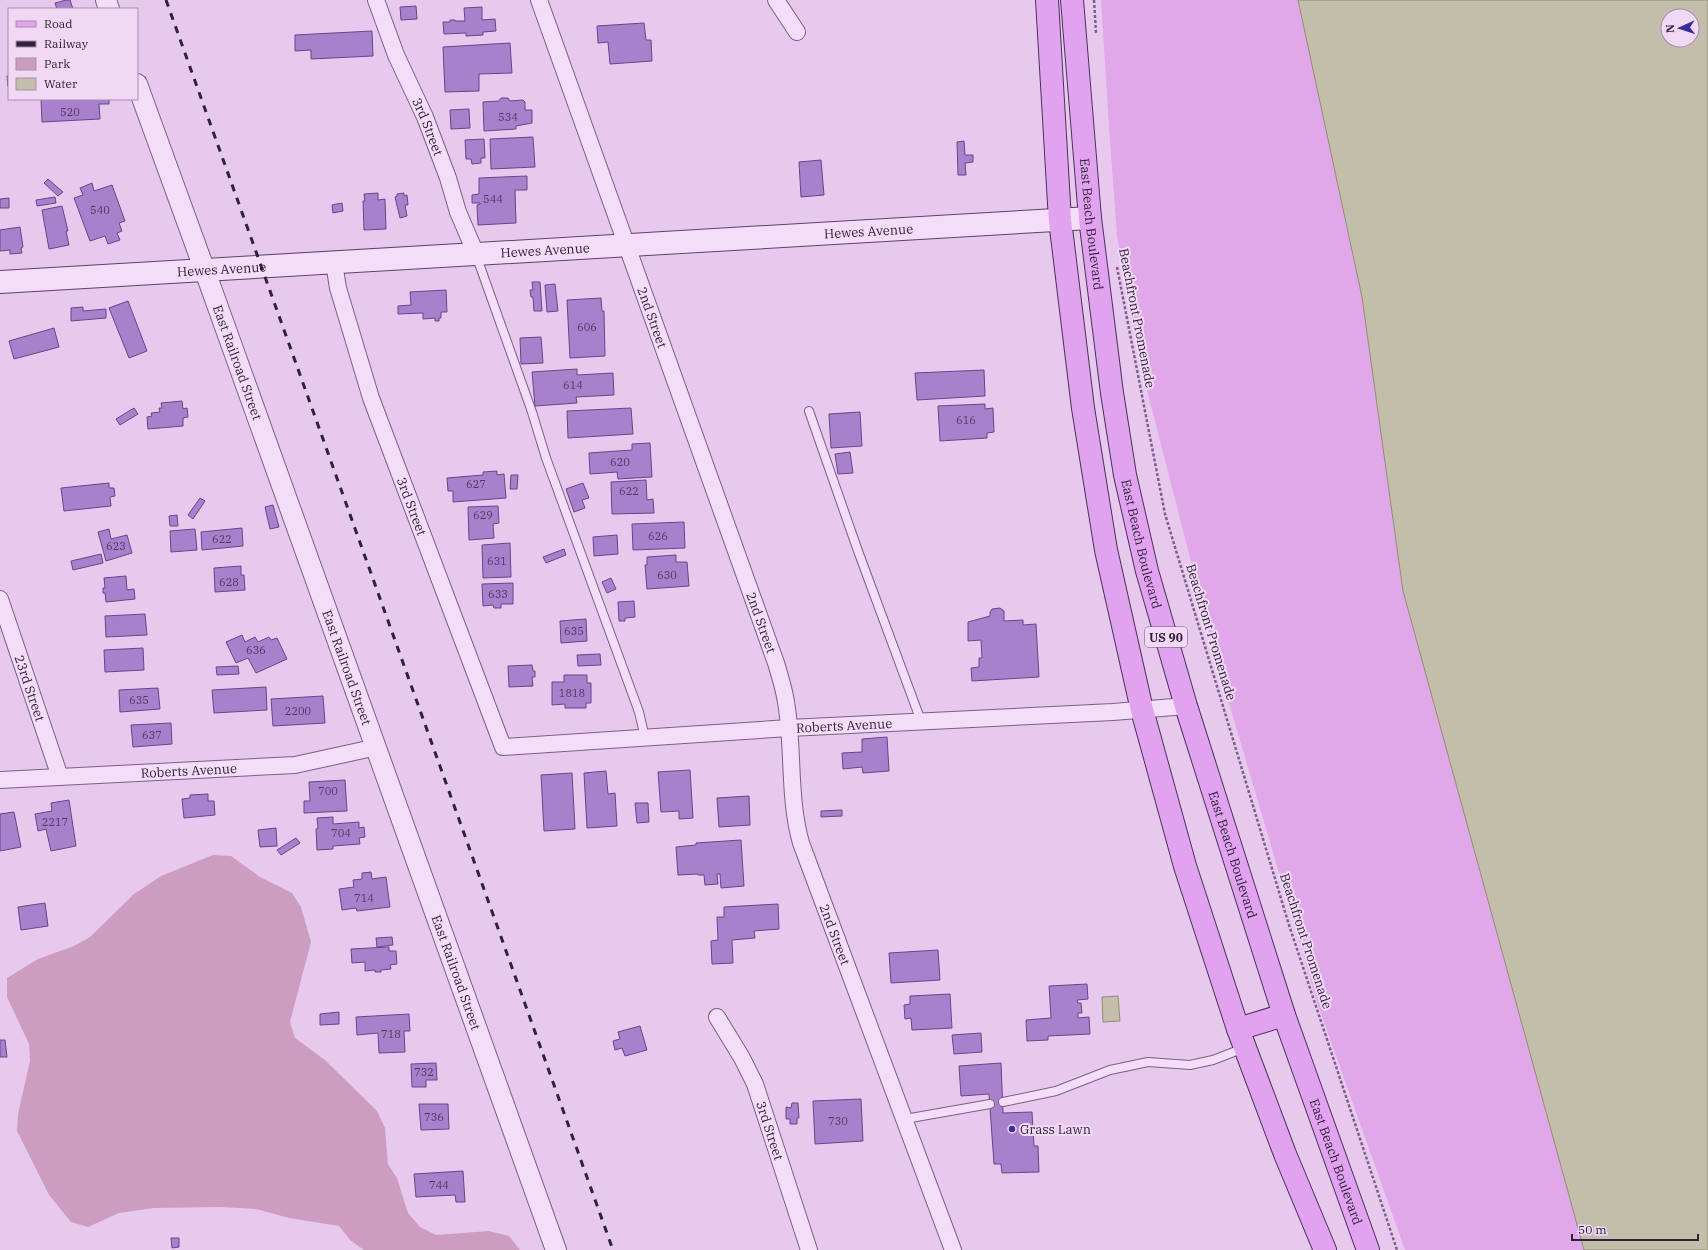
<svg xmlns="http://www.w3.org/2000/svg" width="1708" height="1250" viewBox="0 0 1708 1250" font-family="'IBM Plex Serif',serif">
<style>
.green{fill:#cd9dc1}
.sand{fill:#e0a7e9}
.water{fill:#c3beaa;stroke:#918d70;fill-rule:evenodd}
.building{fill:#a980cc;stroke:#68448a}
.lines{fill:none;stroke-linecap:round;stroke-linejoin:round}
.service-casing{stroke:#7b5e8b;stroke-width:10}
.minor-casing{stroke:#7b5e8b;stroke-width:18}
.tertiary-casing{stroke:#7b5e8b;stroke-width:22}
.secondary-casing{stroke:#5c416d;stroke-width:24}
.primary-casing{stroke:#493259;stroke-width:24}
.path{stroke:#7b5e8b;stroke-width:2.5;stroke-dasharray:3 2;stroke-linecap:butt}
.service{stroke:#f4ddf9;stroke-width:8}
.minor{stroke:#f4ddf9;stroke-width:16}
.tertiary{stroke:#f4ddf9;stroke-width:20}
.secondary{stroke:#f4ddf9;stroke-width:22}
.primary{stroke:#e1a3f0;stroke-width:22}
.rail{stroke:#31213c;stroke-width:3;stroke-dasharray:7 7;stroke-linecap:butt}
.poi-dot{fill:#3b2e99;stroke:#f1d9f6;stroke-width:1.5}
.labels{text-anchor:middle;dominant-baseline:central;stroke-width:4;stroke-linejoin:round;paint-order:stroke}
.number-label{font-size:11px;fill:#4f3960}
.shield{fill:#f1d9f6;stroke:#6b5874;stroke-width:1}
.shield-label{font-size:12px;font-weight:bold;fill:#31213c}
.street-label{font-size:13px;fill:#31213c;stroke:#f1d9f6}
.poi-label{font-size:13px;fill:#31213c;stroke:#f1d9f6;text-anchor:start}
</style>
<rect width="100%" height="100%" fill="#e8c9ee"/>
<polygon class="green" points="213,855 231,856 260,877 292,893 301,907 311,942 290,1022 295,1038 325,1060 377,1111 385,1128 388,1164 397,1178 408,1213 420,1227 436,1235 489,1231 509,1236 520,1250 364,1250 350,1240 339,1226 289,1218 256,1209 221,1207 154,1208 119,1213 88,1227 71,1222 49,1195 17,1131 18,1114 30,1061 29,1044 7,997 7,978 38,959 74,946 90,937 134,894 161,876"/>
<polygon class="sand" points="1101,0 1298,0 1362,297 1403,591 1584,1250 1405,1250 1318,1005 1216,659 1138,355 1117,236 1109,127"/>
<g class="water">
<path d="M1298,0h410v1250h-124l-181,-659 -41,-294zM1668,16h24v24h-24z"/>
<polygon points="1118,996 1120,1021 1103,1022 1102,997"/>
</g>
<g class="building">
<polygon points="66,0 70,0 73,9 57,9 55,3"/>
<polygon points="416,6 417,19 401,20 400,7"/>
<polygon points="482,7 482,20 495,19 496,31 483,32 483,35 466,36 466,33 444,34 443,22 450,22 450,20 455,20 455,21 465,21 464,8"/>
<polygon points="644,23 646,40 651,40 652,61 610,64 608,42 598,43 597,26"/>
<polygon points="372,31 373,56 311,59 311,50 295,51 295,35"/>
<polygon points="510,43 512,73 479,74 479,91 445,92 443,47"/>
<polygon points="7,76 9,76 9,87 8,87"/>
<polygon points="501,98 508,98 510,101 523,100 525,102 525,110 532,110 532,123 516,126 516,129 484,131 483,102 499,101"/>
<polygon points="41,99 109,99 109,104 99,104 100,119 42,122"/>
<polygon points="469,109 470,128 451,129 450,110"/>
<polygon points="533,137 535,167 491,169 490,139"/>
<polygon points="484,139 485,158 481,158 481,163 472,164 471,159 466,159 465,140"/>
<polygon points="964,141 965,155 973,155 973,162 965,163 966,175 958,175 957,142"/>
<polygon points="821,160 824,195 801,197 799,162"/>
<polygon points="527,176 527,190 515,190 516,223 478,225 477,205 480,204 480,203 472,203 472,195 479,194 479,178"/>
<polygon points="48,179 63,192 58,196 44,183"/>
<polygon points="92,183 94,191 112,185 125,221 119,223 122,231 117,233 120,240 108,244 105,236 90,241 74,198 83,195 80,188"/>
<polygon points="378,193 378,200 385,199 386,229 364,230 363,201 365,201 364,194"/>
<polygon points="404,193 404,196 407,195 408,205 405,205 407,216 400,218 395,197 397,196 397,194"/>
<polygon points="55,197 56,203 37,206 36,200"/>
<polygon points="9,198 9,208 0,208 0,199"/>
<polygon points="342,203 343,211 333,213 332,205"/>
<polygon points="62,206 68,231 66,231 69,245 49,249 42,210"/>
<polygon points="20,227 23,247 21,248 22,253 10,254 10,250 0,251 0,230"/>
<polygon points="532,282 540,282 542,311 534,311 533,297 531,297 530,290 533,290"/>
<polygon points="555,284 558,311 547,312 545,285"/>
<polygon points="446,290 447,312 441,312 441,318 439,318 439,321 435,321 435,318 423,319 423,313 398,314 398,306 411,305 410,292"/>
<polygon points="601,298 602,311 604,311 605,356 570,358 567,300"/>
<polygon points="128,301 147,351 129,358 109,308"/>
<polygon points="83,307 83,311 106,309 106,318 71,321 71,308"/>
<polygon points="54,328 59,347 14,359 9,341"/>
<polygon points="541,337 543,363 521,364 520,338"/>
<polygon points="577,369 577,375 613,373 614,395 576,397 577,403 535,406 532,372"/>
<polygon points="984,370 985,396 917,400 915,373"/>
<polygon points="182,401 183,409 187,408 188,417 183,418 183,426 148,429 147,417 152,416 151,413 160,412 159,408 162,408 161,403"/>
<polygon points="985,404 985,409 993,408 994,432 987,433 987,438 940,441 938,406"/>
<polygon points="134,408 138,414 120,425 116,419"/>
<polygon points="631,408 633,434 568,438 567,411"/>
<polygon points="860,412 862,446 831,448 829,414"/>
<polygon points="650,443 652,477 618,479 617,472 590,474 589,453 632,450 632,444"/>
<polygon points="850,452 853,473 838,474 835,454"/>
<polygon points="497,471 497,475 504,474 506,498 453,502 453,491 448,491 447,478 483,475 483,472"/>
<polygon points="511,475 518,475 517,489 510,489"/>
<polygon points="646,480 647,500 653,499 654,513 612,514 611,482"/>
<polygon points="109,483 109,488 114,488 115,496 110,497 111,506 64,511 61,488"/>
<polygon points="583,483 589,498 582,500 585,508 574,512 566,489"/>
<polygon points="200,498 205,501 193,519 188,515"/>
<polygon points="273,505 279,527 270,529 265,507"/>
<polygon points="498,506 499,523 493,524 494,538 469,540 468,507"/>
<polygon points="177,515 178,526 170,526 169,516"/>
<polygon points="684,522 685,548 633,550 632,524"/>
<polygon points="242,528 243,546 202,550 201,532"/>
<polygon points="109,529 111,539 127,535 132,553 106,561 98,532"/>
<polygon points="195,529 197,550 171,552 170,531"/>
<polygon points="617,535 618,554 594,556 593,537"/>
<polygon points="510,543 511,577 483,578 482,545"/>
<polygon points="564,549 566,555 546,563 543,557"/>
<polygon points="101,554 103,563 73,570 71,561"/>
<polygon points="676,555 676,562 687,562 689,586 647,589 645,565 647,565 647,557"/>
<polygon points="241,566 241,575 244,575 245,590 215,592 214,568"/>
<polygon points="126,576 127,590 134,589 135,599 106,602 105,593 103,593 103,588 105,588 104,578"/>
<polygon points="611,578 616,589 607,593 602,582"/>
<polygon points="513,583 513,604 501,604 501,608 494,608 493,605 483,606 482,584"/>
<polygon points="634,601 635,617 625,618 625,621 619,621 618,602"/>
<polygon points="1000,608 1004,611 1004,621 1023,620 1023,625 1036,624 1039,677 972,681 971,668 979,667 979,658 982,658 981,640 968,641 968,622 990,616 990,612 992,609"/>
<polygon points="145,614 147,635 106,637 105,616"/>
<polygon points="586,619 587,641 561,643 560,621"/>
<polygon points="242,635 245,642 255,637 258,642 269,637 271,640 277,638 287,659 256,673 248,658 236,663 226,642"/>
<polygon points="143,648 144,670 105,672 104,650"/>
<polygon points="600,654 601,665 578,666 577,655"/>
<polygon points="532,665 533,671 535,671 535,677 532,677 533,686 509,687 508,666"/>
<polygon points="238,666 239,674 217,675 216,667"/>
<polygon points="564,675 587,675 587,683 591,683 591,703 586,703 586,708 565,708 565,704 552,705 552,682 564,682"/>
<polygon points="266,687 267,710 214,713 212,690"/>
<polygon points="158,688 160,709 120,712 119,690"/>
<polygon points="323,696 325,723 273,726 271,699"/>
<polygon points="171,723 172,744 133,747 131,725"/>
<polygon points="887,737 889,771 863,773 862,767 843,769 842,753 862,752 862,739"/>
<polygon points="690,770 693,818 679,819 679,811 661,812 658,772"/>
<polygon points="606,771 608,794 615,793 617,826 587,828 584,773"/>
<polygon points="572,773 575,829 544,831 541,775"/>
<polygon points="345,780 347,811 304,813 304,801 310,801 309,782"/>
<polygon points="208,794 208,801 214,801 215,815 184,818 182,799 190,798 190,795"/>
<polygon points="749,796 750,825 719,827 717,798"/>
<polygon points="69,800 76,846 51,851 46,829 38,831 35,814 52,811 51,803"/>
<polygon points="635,803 648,803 649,822 637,823"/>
<polygon points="842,810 842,816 821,817 821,811"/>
<polygon points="14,812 21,847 0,851 0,814"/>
<polygon points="333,817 333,824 359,822 359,828 364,827 365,837 359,838 360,844 333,846 333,849 317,850 316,829 318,828 317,818"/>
<polygon points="276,828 277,846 260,847 258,830"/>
<polygon points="296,838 300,843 281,855 277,850"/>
<polygon points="741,840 744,886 721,888 720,874 717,874 718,884 705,885 704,875 698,875 698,874 678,875 676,847 696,845 696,843"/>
<polygon points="371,872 372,879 386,877 390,907 357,911 356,908 342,910 339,889 354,887 353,880 362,879 362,873"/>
<polygon points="45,903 48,926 21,930 18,907"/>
<polygon points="778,904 779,929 754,931 755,938 732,940 733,963 712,964 711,941 718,940 717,917 724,917 724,907"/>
<polygon points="392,937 393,945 377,947 376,938"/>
<polygon points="389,947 389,951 396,951 397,964 390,965 391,969 381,970 381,972 375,972 375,970 365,971 365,962 352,963 351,949"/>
<polygon points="938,950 940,980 891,983 889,953"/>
<polygon points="1087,984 1088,999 1077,1000 1078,1003 1081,1003 1082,1013 1078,1013 1078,1018 1089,1017 1090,1034 1048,1036 1048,1040 1027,1041 1026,1020 1051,1018 1049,986"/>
<polygon points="950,994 952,1028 912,1030 911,1018 905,1019 904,1005 910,1004 910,996"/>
<polygon points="339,1012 339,1024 320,1025 320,1014"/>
<polygon points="409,1014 410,1031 404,1031 405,1052 379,1053 378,1033 357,1035 356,1017"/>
<polygon points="640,1026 647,1050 625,1056 622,1048 615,1050 613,1041 620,1039 618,1032"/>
<polygon points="981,1033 982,1052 954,1054 952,1035"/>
<polygon points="0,1040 5,1040 7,1057 0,1057"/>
<polygon points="436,1063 437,1080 426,1080 426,1087 412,1087 411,1064"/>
<polygon points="1001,1063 1003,1113 1032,1112 1034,1146 1038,1146 1039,1172 1002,1173 1001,1164 994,1164 989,1094 961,1096 959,1066"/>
<polygon points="861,1099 863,1141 815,1144 813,1101"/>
<polygon points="792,1103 798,1103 799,1118 797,1118 797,1124 790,1124 790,1119 786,1119 786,1107 791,1108"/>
<polygon points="419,1104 448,1104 449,1129 421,1130"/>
<polygon points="463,1171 465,1202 456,1202 455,1195 416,1197 414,1174"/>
<polygon points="171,1238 179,1238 179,1247 172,1248"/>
</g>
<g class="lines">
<defs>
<g id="service">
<polyline points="476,255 532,412 546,458 639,712 645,738"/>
<polyline points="809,411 858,551 921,721"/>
<polyline points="1003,1102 1056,1091 1110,1070 1148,1062 1190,1065 1213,1060 1244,1048"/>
<polyline points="905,1119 990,1104"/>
</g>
<g id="minor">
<path id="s1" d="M376,0l20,55 29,62 23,61 10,34 18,42"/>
<path id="s2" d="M539,0l237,663c4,13 8,26 10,39 8,47 2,95 15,141l152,407"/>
<polyline points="776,0 797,32"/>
<path id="s3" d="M334,263l4,25 33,110 132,349 286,-19 324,-16 73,-6"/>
<path id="s4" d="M0,599l60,178"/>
<path id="s5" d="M0,780l295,-15 82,-18"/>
<path id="s6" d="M717,1017l25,41 13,26 54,166"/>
</g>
<g id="tertiary">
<polyline points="106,0 109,9"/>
<path id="s7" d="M137,84l68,187 351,979"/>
</g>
<g id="secondary">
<path id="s8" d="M0,282l1090,-64"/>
</g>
<g id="primary">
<polyline points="1047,0 1060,220 1083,408 1106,550 1142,710 1185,866 1238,1029 1285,1154 1325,1250"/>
<path id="s9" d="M1072,0l18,218 22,175 13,82 22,96 39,135 98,309 84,235"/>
<polyline points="1238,1029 1284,1015"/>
</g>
</defs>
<use href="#service" class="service-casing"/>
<use href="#minor" class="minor-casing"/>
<use href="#tertiary" class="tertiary-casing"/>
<use href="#secondary" class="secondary-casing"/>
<use href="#primary" class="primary-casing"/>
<g class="path">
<polyline points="1094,0 1096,33"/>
<polyline points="1117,267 1165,514 1289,925 1397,1250"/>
</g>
<use href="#service" class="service"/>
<use href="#minor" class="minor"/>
<use href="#tertiary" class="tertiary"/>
<use href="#secondary" class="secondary"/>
<use href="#primary" class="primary"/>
<polyline class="rail" points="166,0 613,1250"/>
</g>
<circle class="poi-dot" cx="1012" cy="1129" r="4"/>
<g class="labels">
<g class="number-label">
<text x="70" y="112">520</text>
<text x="508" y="117">534</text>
<text x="493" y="199">544</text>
<text x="100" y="210">540</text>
<text x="587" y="327">606</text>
<text x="573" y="385">614</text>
<text x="966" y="420">616</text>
<text x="620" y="462">620</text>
<text x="476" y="484">627</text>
<text x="629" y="491">622</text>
<text x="483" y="515">629</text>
<text x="658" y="536">626</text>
<text x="222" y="539">622</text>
<text x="116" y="546">623</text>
<text x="497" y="561">631</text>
<text x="667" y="575">630</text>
<text x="229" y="582">628</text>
<text x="498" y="594">633</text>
<text x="574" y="631">635</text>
<text x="256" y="650">636</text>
<text x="572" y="693">1818</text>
<text x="139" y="700">635</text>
<text x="298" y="711">2200</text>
<text x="152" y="735">637</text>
<text x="328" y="791">700</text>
<text x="55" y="822">2217</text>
<text x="341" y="833">704</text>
<text x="364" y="898">714</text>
<text x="391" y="1034">718</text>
<text x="424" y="1072">732</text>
<text x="434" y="1117">736</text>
<text x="838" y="1121">730</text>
<text x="439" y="1185">744</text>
</g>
<rect class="shield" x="1145" y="627" width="42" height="20" rx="3"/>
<g class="shield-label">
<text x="1166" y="637">US 90</text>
</g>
<g class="street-label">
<text stroke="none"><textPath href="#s1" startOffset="137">3rd Street</textPath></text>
<text stroke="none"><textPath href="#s9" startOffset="225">East Beach Boulevard</textPath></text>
<text stroke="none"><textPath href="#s8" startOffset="870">Hewes Avenue</textPath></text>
<text stroke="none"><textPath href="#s8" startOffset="546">Hewes Avenue</textPath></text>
<text stroke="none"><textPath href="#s8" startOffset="222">Hewes Avenue</textPath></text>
<text stroke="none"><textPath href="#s2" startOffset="337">2nd Street</textPath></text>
<text transform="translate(1137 318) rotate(79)">Beachfront Promenade</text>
<text stroke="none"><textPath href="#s7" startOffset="296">East Railroad Street</textPath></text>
<text stroke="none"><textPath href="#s3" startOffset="256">3rd Street</textPath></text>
<text stroke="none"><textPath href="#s9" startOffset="549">East Beach Boulevard</textPath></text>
<text stroke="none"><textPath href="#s2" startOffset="661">2nd Street</textPath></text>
<text transform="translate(1211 632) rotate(73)">Beachfront Promenade</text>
<text stroke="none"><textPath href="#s7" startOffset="620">East Railroad Street</textPath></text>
<text stroke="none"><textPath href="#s4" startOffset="94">23rd Street</textPath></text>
<text stroke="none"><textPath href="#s3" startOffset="855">Roberts Avenue</textPath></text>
<text stroke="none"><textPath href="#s5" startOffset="189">Roberts Avenue</textPath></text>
<text stroke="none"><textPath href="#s9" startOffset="873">East Beach Boulevard</textPath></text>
<text stroke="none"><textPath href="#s2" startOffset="984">2nd Street</textPath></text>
<text transform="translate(1306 941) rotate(72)">Beachfront Promenade</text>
<text stroke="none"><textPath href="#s7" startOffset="944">East Railroad Street</textPath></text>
<text stroke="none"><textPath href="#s6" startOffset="126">3rd Street</textPath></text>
<text stroke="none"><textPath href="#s9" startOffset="1197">East Beach Boulevard</textPath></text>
</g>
<g class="poi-label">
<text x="1020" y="1129">Grass Lawn</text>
</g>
</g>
<rect x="8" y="8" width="130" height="92" fill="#f1d9f6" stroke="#a48fac"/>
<rect x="16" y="21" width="20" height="6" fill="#e1a3f0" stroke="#a48fac"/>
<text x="44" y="28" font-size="12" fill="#31213c">Road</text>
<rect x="16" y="41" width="20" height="6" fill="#31213c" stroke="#a48fac"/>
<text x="44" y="48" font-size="12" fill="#31213c">Railway</text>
<rect x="16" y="58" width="20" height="12" fill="#cd9dc1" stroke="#a48fac"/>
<text x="44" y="68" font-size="12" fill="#31213c">Park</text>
<rect x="16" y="78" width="20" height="12" fill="#c3beaa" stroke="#a48fac"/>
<text x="44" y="88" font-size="12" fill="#31213c">Water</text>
<g transform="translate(1680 28) rotate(267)"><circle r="19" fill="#f1d9f6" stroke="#a48fac"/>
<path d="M0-3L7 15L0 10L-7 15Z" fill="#3b2e99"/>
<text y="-6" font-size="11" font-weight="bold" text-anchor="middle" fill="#31213c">N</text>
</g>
<path d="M1572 1234v6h126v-6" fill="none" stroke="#31213c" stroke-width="2"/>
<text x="1578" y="1234" font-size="12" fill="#31213c" stroke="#f1d9f6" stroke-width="3" paint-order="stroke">50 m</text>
</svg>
